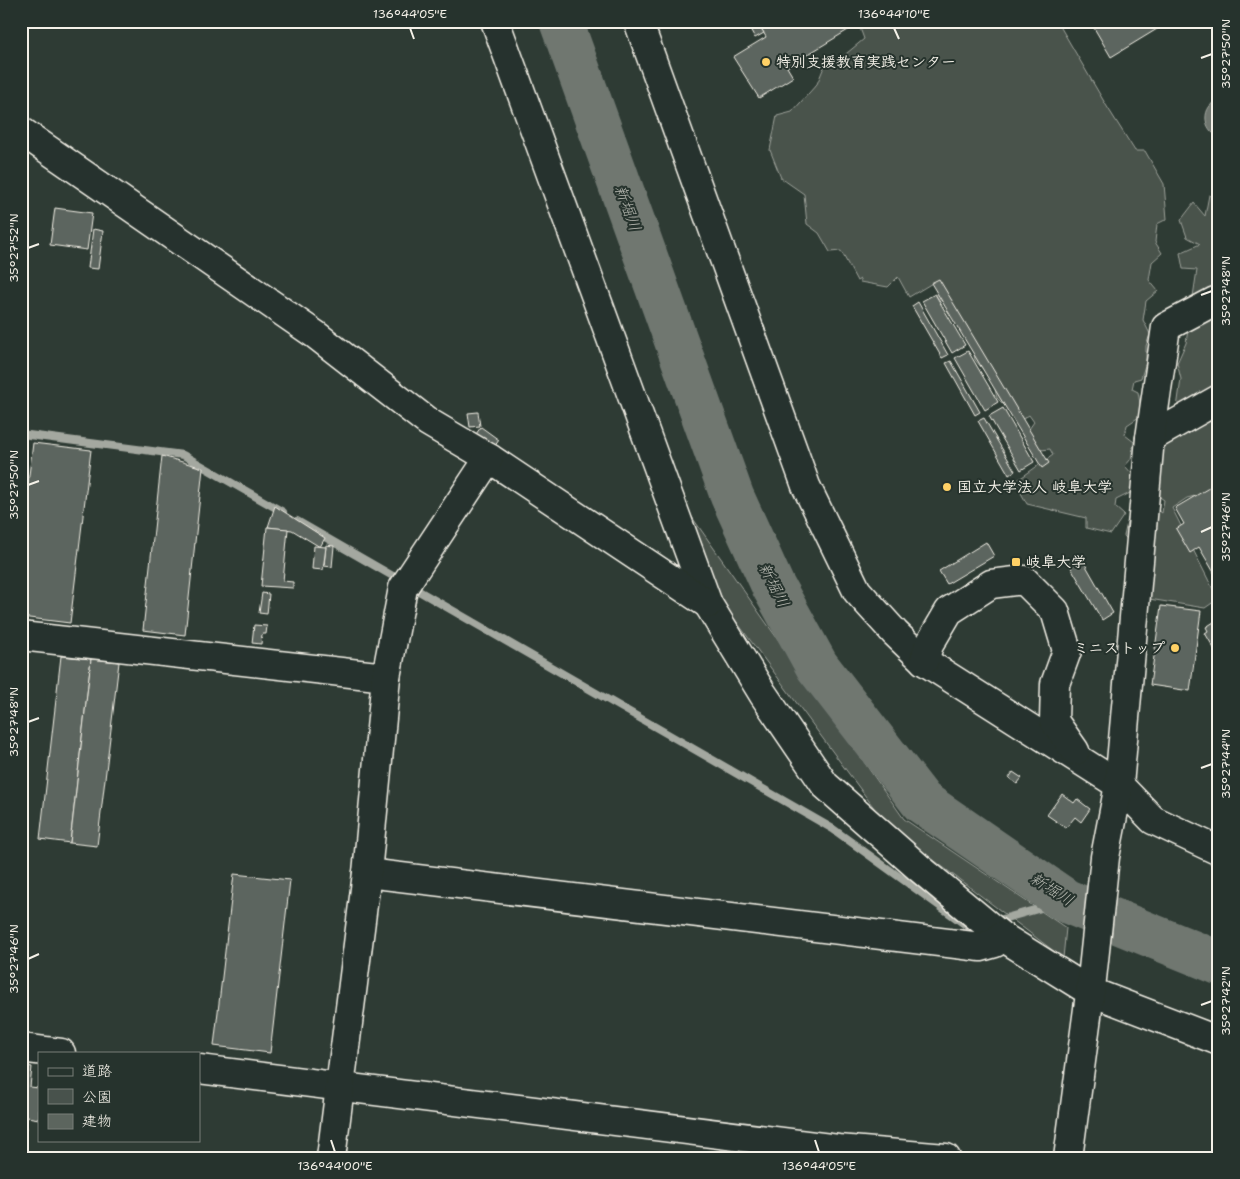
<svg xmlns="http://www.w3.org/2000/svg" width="1240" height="1179" viewBox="0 0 1240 1179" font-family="'Shantell Sans','Klee One',sans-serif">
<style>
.green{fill:#48524c;stroke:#9ea29a}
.water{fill:#6f7770;stroke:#a4a8a0}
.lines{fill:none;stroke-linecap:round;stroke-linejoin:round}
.stream{stroke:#a4a8a0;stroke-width:8}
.river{stroke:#6f7770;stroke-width:44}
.building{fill:#5c655e;stroke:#f4f1e8}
.minor-casing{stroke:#f4f1e8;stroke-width:31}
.minor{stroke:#26332d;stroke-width:28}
.ticks{fill:none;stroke:#f4f1e8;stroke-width:2}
.poi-dot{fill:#ffd166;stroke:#26332d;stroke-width:2}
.labels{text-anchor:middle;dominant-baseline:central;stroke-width:4;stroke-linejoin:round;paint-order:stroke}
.poi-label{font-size:15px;font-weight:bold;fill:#f4f1e8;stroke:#26332d;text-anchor:start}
.water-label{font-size:16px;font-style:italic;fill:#b8bab2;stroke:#26332d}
.neatline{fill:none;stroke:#f4f1e8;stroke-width:2}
.ticks-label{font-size:12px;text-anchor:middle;fill:#f4f1e8}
</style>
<rect width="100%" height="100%" fill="#2e3b34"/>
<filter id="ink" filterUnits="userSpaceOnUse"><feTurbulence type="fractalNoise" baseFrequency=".02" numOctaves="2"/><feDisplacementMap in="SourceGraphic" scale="10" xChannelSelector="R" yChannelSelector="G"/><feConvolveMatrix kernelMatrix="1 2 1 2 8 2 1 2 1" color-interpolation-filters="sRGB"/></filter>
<g filter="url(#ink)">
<g class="green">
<polygon points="870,21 1057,21 1106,105 1135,151 1145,151 1164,184 1167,219 1157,224 1155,242 1162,253 1152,262 1149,280 1158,291 1146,301 1143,320 1150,334 1146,346 1146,362 1141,378 1134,380 1132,389 1138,392 1142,415 1127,425 1125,435 1134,442 1131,459 1125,466 1134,476 1130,493 1116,500 1115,507 1124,515 1111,534 1086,528 1086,518 1027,504 1015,482 1053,455 1050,449 1032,451 1024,436 1034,422 1029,415 1020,421 997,398 993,381 975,360 970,336 959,317 937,297 935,283 934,282 909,297 898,277 888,287 860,282 860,279 857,281 841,251 830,252 819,233 807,224 804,194 781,178 770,150 777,116 792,112 817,84 824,67 835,63 864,39 860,28"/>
<polygon points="1209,195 1219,199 1219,479 1211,484 1207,493 1187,498 1172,508 1218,599 1205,608 1149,599 1134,592 1123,580 1124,565 1136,549 1124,536 1128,518 1155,508 1162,513 1164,500 1154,493 1161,482 1152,477 1143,454 1174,430 1181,379 1177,363 1186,343 1197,270 1183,269 1180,253 1200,244 1187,237 1181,220 1194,203 1205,216"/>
<polygon points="680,500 904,819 1066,928 1063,958 886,824 722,602"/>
</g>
<path class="water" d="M1219,99v38c-17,-8 -18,-30 0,-38z"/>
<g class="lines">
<g class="stream">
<polyline points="21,434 183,455 283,512"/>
<polyline points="297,521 833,829 970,928 974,927"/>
<polyline points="992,922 1066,901"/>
</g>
<polyline class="river" points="561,21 732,496 773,586 817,666 922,802 1066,901 1219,963"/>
</g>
<g class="building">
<polygon points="757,21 863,21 787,67 793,77 759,98 733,57 766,37"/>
<polygon points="1090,21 1160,21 1162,26 1111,57"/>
<polygon points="757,22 764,33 755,38 749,27"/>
<polygon points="55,208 92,213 87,250 50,245"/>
<polygon points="93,229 103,231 98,269 88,268"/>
<polygon points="939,279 1049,463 1042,468 931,283"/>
<polygon points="935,294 965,345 952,353 922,301"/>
<polygon points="918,302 948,355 942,358 912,306"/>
<polygon points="968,351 998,402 985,410 955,358"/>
<polygon points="951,361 980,412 975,415 946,363"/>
<polygon points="1003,408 1034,462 1021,470 989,416"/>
<polygon points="478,412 480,426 470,427 468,413"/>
<polygon points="984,418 1015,471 1009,475 978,421"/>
<polygon points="481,427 499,440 494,447 476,434"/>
<polygon points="33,443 91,450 70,623 21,617 21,540"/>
<polygon points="162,456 203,468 185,635 143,630"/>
<polygon points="1219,482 1219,581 1199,547 1190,553 1176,529 1184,524 1175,508"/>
<polygon points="275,506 325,538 320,547 292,530 268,527"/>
<polygon points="267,527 288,529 283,581 293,582 293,588 261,586"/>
<polygon points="986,542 994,556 947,584 939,571"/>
<polygon points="326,545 334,546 332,567 324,566"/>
<polygon points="314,546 326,547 323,570 312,569"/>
<polygon points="1081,557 1113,613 1102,620 1069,564"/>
<polygon points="262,593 269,594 267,614 259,613"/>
<polygon points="1161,606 1201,611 1190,691 1150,685"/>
<polygon points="1214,622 1215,625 1219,624 1219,657 1205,633 1208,631 1206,627"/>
<polygon points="254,625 267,626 266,634 262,634 261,644 252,643"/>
<polygon points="61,656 91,659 70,843 40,839"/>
<polygon points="91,659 119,662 97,846 70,843"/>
<polygon points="1013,772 1022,778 1017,784 1009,778"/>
<polygon points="1062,794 1074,803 1077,799 1090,809 1081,822 1075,817 1066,828 1047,815"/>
<polygon points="234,874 290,880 270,1053 214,1046"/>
<polygon points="22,1065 32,1067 30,1087 39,1088 39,1119 27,1117 24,1144 21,1143 21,1110 24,1110 24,1102 21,1101"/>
</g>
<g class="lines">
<defs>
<g id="minor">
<polyline points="495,21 708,604 763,694 825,785 918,867 1001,936 1089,991 1219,1041"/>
<polyline points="638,21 806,486 857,591 895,633 924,661 1119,785 1153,820 1219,851"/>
<polyline points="21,131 316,335 428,422 489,458 708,604"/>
<polyline points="1150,438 1219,399"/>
<polyline points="21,636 386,677"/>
<polyline points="924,661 929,645 949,611 991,584 1024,580 1055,611 1067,651 1055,684 1054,721 1075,751"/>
<polyline points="367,873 981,947 995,943 1001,936"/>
<polyline points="21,1048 61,1053"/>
<polyline points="199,1069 838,1149 946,1158"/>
<polyline points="331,1158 367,873 386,677 403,588 489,458"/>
<polyline points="1068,1158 1092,979 1105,857 1119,785 1150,438 1166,327 1215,301 1219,302"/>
</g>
</defs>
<use href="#minor" class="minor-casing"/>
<use href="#minor" class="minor"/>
</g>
</g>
<path class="ticks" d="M410,28l4,11M894,28l5,11M1201,58l11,-4M28,248l11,-4M1201,295l11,-4M28,485l11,-4M1201,532l11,-5M28,722l11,-4M1201,768l11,-4M28,959l11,-5M1201,1005l11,-4M331,1140l4,12M815,1140l4,12"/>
<g class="poi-dot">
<circle cx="766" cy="62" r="5"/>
<circle cx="947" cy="487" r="5"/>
<rect x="1011" y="557" width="10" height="10" rx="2.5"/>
<circle cx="1175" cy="648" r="5"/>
</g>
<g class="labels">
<g class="poi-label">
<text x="776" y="62">特別支援教育実践センター</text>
<text x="957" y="487">国立大学法人 岐阜大学</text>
<text x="1026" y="562">岐阜大学</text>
<text x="1165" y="648" text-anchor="end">ミニストップ</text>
</g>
<g class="water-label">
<text transform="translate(628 208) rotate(70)">新堀川</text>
<text transform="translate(774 585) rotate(63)">新堀川</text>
<text transform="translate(1052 889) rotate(32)">新堀川</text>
</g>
</g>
<rect width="1240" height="1179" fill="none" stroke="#26332d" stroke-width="55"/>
<rect x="38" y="1052" width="162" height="90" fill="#26332d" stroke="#787f78"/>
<rect x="48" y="1068" width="25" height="8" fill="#26332d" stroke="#787f78"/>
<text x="82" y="1076" font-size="15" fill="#f4f1e8">道路</text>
<rect x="48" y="1089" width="25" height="15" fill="#48524c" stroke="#787f78"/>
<text x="82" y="1102" font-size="15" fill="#f4f1e8">公園</text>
<rect x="48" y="1114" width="25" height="15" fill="#5c655e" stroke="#787f78"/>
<text x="82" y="1126" font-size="15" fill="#f4f1e8">建物</text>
<rect x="28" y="28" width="1184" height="1124" class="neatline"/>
<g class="ticks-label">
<text x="410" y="18">136°44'05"E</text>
<text x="894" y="18">136°44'10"E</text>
<text transform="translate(1226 54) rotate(-90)" y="4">35°27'50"N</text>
<text transform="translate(14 248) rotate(-90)" y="4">35°27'52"N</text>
<text transform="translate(1226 291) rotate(-90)" y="4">35°27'48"N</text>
<text transform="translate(14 485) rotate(-90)" y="4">35°27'50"N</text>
<text transform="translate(1226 527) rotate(-90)" y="4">35°27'46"N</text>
<text transform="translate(14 722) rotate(-90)" y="4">35°27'48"N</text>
<text transform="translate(1226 764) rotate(-90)" y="4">35°27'44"N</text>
<text transform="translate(14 959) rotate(-90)" y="4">35°27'46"N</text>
<text transform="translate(1226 1001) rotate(-90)" y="4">35°27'42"N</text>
<text x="335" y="1170">136°44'00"E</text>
<text x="819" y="1170">136°44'05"E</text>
</g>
</svg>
